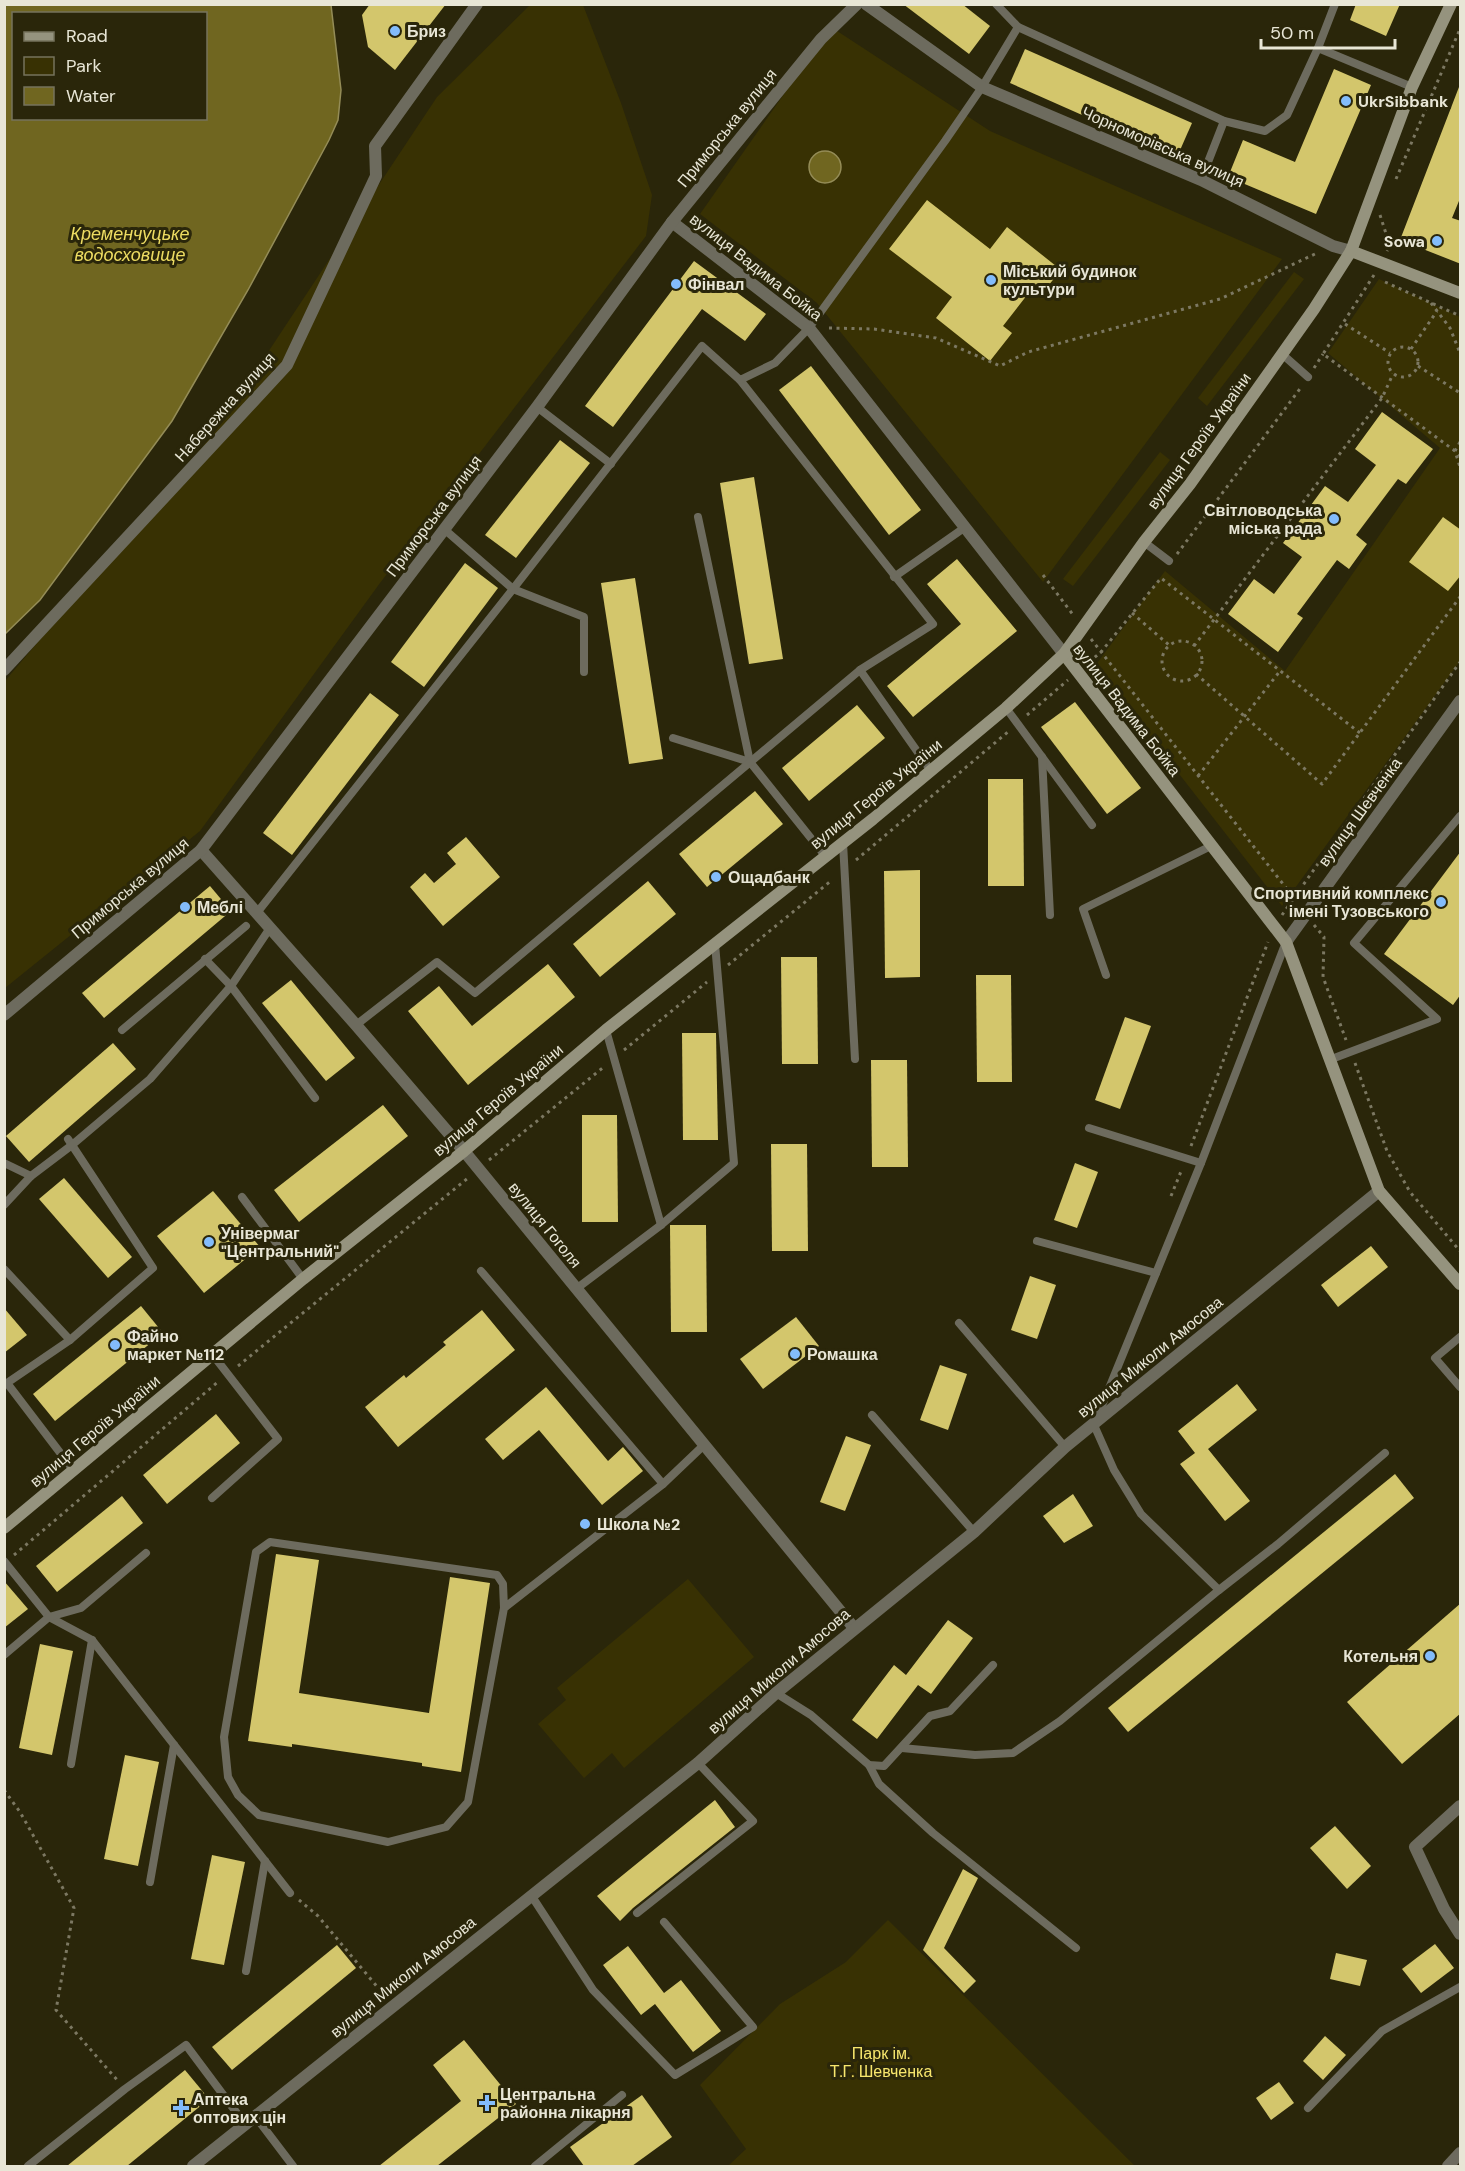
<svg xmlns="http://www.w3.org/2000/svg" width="1465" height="2171" viewBox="0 0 1465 2171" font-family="'DM Sans',sans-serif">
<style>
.green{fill:#383103}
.water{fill:#706620;stroke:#948c57;stroke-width:1.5;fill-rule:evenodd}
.building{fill:#d3c66c}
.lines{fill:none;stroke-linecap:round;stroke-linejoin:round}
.path{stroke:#7c7862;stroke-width:3;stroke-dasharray:3 4.5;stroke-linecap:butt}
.lane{stroke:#6d6b5e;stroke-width:8}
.street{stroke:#6d6b5e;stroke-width:12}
.secondary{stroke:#95937e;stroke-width:12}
.poi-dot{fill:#83bcfb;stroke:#2a260a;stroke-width:2}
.labels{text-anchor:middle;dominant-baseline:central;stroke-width:6;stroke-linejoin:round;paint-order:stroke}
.poi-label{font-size:16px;font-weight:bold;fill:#e8e6d6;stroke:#2a260a;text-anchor:start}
.street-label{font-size:16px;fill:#e8e6d6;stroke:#2a260a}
.park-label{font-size:16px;fill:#f7e66d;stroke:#2a260a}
.water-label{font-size:18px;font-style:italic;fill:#eddc62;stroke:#2a260a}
</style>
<rect width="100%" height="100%" fill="#2a260a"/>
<g class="green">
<polygon points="530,5 583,5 621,103 652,195 646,236 380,583 200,831 5,988 5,681 215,432 437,97"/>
<polygon points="831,27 990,131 1282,259 1043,582 817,303 700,214"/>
<polygon points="1294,272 1304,279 1207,406 1198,398"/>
<polygon points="1379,279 1460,317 1460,661 1282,906 1095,666 1165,571 1285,671 1440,448 1328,353"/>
<polygon points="1160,452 1170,460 1073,586 1063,579"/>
<polygon points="688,1579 754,1657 624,1768 612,1753 584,1778 538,1724 566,1700 557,1688"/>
<polygon points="888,1920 1135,2166 728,2166 746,2149 700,2085 780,2004 846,1962"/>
</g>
<g class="water">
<path d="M5,4l326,1 10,85 -3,30 -9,20 -81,150 -76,131 -132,179 -35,34zM14,14h192v104h-192z"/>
<circle cx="825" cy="167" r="16"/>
</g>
<g class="building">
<polygon points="370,4 446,4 395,70 368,47 362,15"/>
<polygon points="903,4 962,4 990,26 969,54"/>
<polygon points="1356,4 1400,4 1386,36 1350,20"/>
<polygon points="1025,49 1192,123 1177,157 1010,83"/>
<polygon points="1334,69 1371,85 1316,214 1228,177 1243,140 1295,162"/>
<polygon points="1459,87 1461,196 1452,218 1461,221 1461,264 1400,240"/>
<polygon points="927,200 990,249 1007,227 1061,270 1039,297 1031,290 1003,326 1012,333 990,361 936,318 952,297 889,249"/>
<polygon points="694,261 766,314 745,341 702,309 613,427 585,406"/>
<polygon points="811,366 921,510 889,535 779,390"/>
<polygon points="1382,412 1433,449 1406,484 1398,479 1356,535 1367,544 1349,569 1337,560 1297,614 1303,618 1278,652 1228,614 1254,579 1274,594 1302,557 1283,543 1325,486 1348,502 1376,465 1355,449"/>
<polygon points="560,440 590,463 516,558 485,535"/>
<polygon points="754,477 783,659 749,664 720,483"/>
<polygon points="1443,517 1461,530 1461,575 1448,591 1409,562"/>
<polygon points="957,559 1017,631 913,717 887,686 961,624 927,584"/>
<polygon points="465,563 498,588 424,687 391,662"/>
<polygon points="635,578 663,759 629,764 601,583"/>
<polygon points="370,693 399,715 292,855 263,833"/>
<polygon points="1075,702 1141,788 1107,814 1041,727"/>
<polygon points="857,705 885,738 809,801 782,768"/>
<polygon points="988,779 1023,779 1024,886 988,886"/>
<polygon points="755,791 783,824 707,887 679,854"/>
<polygon points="466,837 500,877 443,926 410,887 425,873 434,883 456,864 447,853"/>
<polygon points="1461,851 1461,994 1453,1005 1384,954"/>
<polygon points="920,870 920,977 885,978 884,871"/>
<polygon points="648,881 676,914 600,977 573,944"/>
<polygon points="210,886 231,911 104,1018 82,993"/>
<polygon points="781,957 817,957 818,1064 782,1064"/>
<polygon points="548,964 575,997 468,1085 408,1011 439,986 472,1026"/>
<polygon points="976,975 1011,975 1012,1082 977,1082"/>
<polygon points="291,980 355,1058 326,1081 262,1003"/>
<polygon points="1125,1017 1151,1026 1120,1109 1095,1100"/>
<polygon points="682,1033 716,1033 718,1140 683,1140"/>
<polygon points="113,1043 136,1069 29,1162 6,1136"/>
<polygon points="871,1060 907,1060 908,1167 872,1167"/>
<polygon points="383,1105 408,1136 299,1222 274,1190"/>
<polygon points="582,1115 617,1115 618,1222 582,1222"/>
<polygon points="771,1144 807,1144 808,1251 772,1251"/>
<polygon points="1075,1163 1098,1172 1077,1228 1054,1220"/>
<polygon points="64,1178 132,1257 108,1278 39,1199"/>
<polygon points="213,1191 260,1247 204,1293 157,1236"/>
<polygon points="670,1225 706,1225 707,1332 671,1332"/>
<polygon points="1371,1246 1388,1267 1338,1307 1321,1285"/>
<polygon points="1030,1276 1056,1285 1037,1339 1011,1330"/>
<polygon points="141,1306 163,1333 55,1421 33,1394"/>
<polygon points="4,1308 27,1335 4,1353"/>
<polygon points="482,1310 515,1350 398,1447 365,1407 404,1375 406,1378 446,1345 443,1342"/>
<polygon points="796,1317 819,1346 763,1389 740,1359"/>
<polygon points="940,1365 967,1374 948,1430 920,1420"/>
<polygon points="1237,1384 1257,1410 1208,1449 1250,1501 1225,1521 1180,1464 1195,1453 1178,1431"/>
<polygon points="546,1387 608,1461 623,1447 643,1471 602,1505 539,1430 503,1460 485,1439"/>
<polygon points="216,1414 240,1443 167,1504 143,1475"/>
<polygon points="846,1436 871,1445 845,1511 820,1502"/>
<polygon points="1395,1474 1414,1498 1128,1732 1108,1708"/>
<polygon points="1073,1494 1093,1526 1064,1543 1043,1516"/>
<polygon points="122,1496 143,1523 57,1592 36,1566"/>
<polygon points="276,1554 319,1560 299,1693 429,1713 450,1577 490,1583 461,1772 422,1766 422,1763 292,1744 292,1747 248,1741"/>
<polygon points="4,1581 28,1609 4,1628"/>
<polygon points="1461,1603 1461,1713 1402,1764 1347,1702"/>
<polygon points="948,1620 973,1638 931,1694 918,1685 877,1739 852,1720 894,1665 906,1675"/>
<polygon points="40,1644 73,1651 52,1755 19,1748"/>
<polygon points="125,1755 159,1762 138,1866 104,1859"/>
<polygon points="715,1800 735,1827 633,1908 620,1921 597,1896"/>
<polygon points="1335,1826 1371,1866 1347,1889 1310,1848"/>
<polygon points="212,1855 245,1862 224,1965 191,1959"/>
<polygon points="963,1869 978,1878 944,1948 976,1981 964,1993 923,1950"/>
<polygon points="1435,1944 1454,1968 1421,1993 1402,1969"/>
<polygon points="337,1945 356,1968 232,2070 212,2047"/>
<polygon points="628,1946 664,1993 681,1980 721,2031 693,2052 655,2004 641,2015 603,1965"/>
<polygon points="1336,1953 1367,1960 1360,1986 1330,1979"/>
<polygon points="1325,2036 1346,2055 1323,2080 1303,2061"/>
<polygon points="464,2040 516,2104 437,2166 379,2166 461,2101 433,2065"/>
<polygon points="185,2070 209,2099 127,2166 67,2166"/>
<polygon points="1279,2082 1294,2103 1271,2120 1256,2098"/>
<polygon points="642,2095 672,2137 632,2166 584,2166 570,2147"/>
</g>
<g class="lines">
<g class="path">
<polyline points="1396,179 1460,29"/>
<polyline points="1380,215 1390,246 1387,251"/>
<polyline points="1374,275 1323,354 1455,451 1460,467"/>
<polyline points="1385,282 1460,316"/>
<polyline points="1431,303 1450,328 1460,353"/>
<polyline points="1345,324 1390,353"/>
<polyline points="829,328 874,329 936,338 1000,366 1028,352 1220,299 1317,253"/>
<circle cx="1403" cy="362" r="15"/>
<polyline points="1411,349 1437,311"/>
<polyline points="1418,366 1460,393"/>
<polyline points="1314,368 1323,354"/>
<polyline points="1460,442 1455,451 1460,456"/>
<polyline points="1177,554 1302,386"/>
<polyline points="1043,575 1074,616"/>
<polyline points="1132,613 1169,645"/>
<polyline points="1091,639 1294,898"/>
<circle cx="1182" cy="661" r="20"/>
<polyline points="1194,646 1382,398 1393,374"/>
<polyline points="1089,662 1101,652 1161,578 1360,733"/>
<polyline points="1196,674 1322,784 1460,597"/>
<polyline points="1027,715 1068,680"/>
<polyline points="1198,776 1280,671"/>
<polyline points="856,860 1009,731"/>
<polyline points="1282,915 1460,662"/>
<polyline points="1314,925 1324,937 1323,977 1346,1040"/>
<polyline points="728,965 832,880"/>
<polyline points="624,1050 707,982"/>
<polyline points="1355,1063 1387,1151 1410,1192 1460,1251"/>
<polyline points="1191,1146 1268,942"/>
<polyline points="489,1160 605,1066"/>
<polyline points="1171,1196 1182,1169"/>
<polyline points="238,1366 468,1178"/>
<polyline points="14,1555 219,1381"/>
<polyline points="4,1790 20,1812 74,1908 56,2010 118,2081"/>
<polyline points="299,1900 318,1916 384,1995"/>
</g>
<g class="lane">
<polyline points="996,4 1018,27 1224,121 1265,131 1287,115 1318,48 1335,4"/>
<polyline points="1318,48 1412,87"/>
<polyline points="1201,180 1224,121"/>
<polyline points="1282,354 1308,377"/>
<polyline points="740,380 933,624 860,670 931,771"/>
<polyline points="537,407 611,464"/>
<polyline points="698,517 750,762 826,857"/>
<polyline points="444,529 513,589 584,617 584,672"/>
<polyline points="1144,542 1169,561"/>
<polyline points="894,577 964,528"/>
<polyline points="1006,708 1092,825"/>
<polyline points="673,738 750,762"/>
<polyline points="1042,757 1050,915"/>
<polyline points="843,843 855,1059"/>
<polyline points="256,914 513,589 702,346 740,380 775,363 809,328 945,141 982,87 1018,27"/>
<polyline points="1286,942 1201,1163 1094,1425 1114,1470 1141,1514 1219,1590 1278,1544 1385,1453"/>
<polyline points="205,959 231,986 315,1098"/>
<polyline points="1106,975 1083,909 1211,846"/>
<polyline points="356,1025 437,962 475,993 860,670"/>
<polyline points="122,1030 246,926"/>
<polyline points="606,1030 661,1225"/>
<polyline points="1329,1060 1437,1019 1354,943 1460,816"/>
<polyline points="1089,1128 1201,1163"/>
<polyline points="68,1139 153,1268 70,1340"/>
<polyline points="4,1163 31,1176"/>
<polyline points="242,1197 303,1279"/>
<polyline points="4,1205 31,1176 72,1145 150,1079 231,986 270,928"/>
<polyline points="1037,1241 1156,1273"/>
<polyline points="4,1269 70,1340 7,1383 74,1471"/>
<polyline points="481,1271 663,1484"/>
<polyline points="576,1289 661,1225 734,1163 715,944"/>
<polyline points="959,1323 1065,1447"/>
<polyline points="1460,1337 1435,1358 1460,1387"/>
<polyline points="872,1415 974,1532"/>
<polyline points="212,1498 278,1439 213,1355"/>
<polyline points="4,1561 49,1617 92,1640 290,1893"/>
<polyline points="504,1608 503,1584 497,1575 270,1542 256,1552 224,1737 228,1777 238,1795 259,1815 388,1842 446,1827 468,1802 504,1608 663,1484 704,1445"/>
<polyline points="4,1655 49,1617 81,1608 146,1553"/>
<polyline points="776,1693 811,1715 869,1765 884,1766 930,1716 950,1711 993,1665"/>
<polyline points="902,1748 975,1755 1013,1753 1060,1721 1219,1590"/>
<polyline points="71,1764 92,1640"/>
<polyline points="869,1765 879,1784 933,1833 1076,1948"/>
<polyline points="150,1882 174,1745"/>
<polyline points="531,1895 593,1990 675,2075 753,2027 664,1922"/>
<polyline points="637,1913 753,1821 698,1763"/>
<polyline points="246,1971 265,1861"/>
<polyline points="1308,2108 1382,2031 1460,1987"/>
<polyline points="255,2116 293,2166"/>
<polyline points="28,2166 125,2089 186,2045 245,2124"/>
<polyline points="535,2166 622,2095"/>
</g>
<g class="street">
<polyline points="866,4 982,87 1201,180 1333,246 1351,251"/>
<polyline points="672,222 809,328 1064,654"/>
<polyline points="4,670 287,365 376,176 375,146 477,4"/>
<polyline points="201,850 356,1025 464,1151 854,1628"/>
<polyline points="1286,942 1460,701"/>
<polyline points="4,1015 201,850 537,407 672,222 821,39 857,4"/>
<polyline points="1460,1806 1415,1847 1444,1909 1460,1934"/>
<polyline points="193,2166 698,1763 776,1693 974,1532 1065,1447 1379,1191"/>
<polyline points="1448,2166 1460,2153"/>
</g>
<g class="secondary">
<polyline points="1351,251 1460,293"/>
<polyline points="1064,654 1286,942 1379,1191 1460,1284"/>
<polyline points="4,1528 303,1279 464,1151 606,1030 873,819 1006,708 1064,654 1144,542 1190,484 1314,309 1351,251 1412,87 1451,4"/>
</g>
</g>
<g class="poi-dot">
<circle cx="395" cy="31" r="6"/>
<circle cx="1346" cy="101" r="6"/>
<circle cx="1437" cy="241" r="6"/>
<circle cx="991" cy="280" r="6"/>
<circle cx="676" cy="284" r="6"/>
<circle cx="1334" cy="519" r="6"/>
<circle cx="716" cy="877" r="6"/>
<circle cx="1441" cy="902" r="6"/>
<circle cx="185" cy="907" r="6"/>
<circle cx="209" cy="1242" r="6"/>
<circle cx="115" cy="1345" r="6"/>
<circle cx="795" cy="1354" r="6"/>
<circle cx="585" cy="1524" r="6"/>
<circle cx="1430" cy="1656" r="6"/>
<path d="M484 2094h6v6h6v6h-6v6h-6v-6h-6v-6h6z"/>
<path d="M178 2099h6v6h6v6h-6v6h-6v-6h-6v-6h6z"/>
</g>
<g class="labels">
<g class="poi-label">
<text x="407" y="31">Бриз</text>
<text x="1358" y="101">UkrSibbank</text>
<text x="1425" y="241" text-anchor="end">Sowa</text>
<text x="1003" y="271">Міський будинок<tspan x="1003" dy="18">культури</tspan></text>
<text x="688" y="284">Фінвал</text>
<text x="1322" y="510" text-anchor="end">Світловодська<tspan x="1322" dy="18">міська рада</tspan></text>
<text x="728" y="877">Ощадбанк</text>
<text x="1429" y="893" text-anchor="end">Спортивний комплекс<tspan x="1429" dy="18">імені Тузовського</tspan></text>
<text x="197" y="907">Меблі</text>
<text x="221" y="1233">Універмаг<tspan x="221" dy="18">"Центральний"</tspan></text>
<text x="127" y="1336">Файно<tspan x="127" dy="18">маркет №112</tspan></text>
<text x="807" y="1354">Ромашка</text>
<text x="597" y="1524">Школа №2</text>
<text x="1418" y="1656" text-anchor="end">Котельня</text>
<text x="500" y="2094">Центральна<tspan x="500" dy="18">районна лікарня</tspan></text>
<text x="193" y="2099">Аптека<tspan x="193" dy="18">оптових цін</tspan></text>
</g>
<g class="street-label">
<text transform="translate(727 128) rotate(-51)">Приморська вулиця</text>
<text transform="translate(1163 147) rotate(24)">Чорноморівська вулиця</text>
<text transform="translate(756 267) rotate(38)">вулиця Вадима Бойка</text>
<text transform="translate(225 407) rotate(-48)">Набережна вулиця</text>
<text transform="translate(1199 441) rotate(-54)">вулиця Героїв України</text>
<text transform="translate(434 516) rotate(-53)">Приморська вулиця</text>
<text transform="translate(1127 710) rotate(52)">вулиця Вадима Бойка</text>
<text transform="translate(876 794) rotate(-39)">вулиця Героїв України</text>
<text transform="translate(1360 812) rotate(-54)">вулиця Шевченка</text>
<text transform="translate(130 888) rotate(-40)">Приморська вулиця</text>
<text transform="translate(498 1100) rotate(-40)">вулиця Героїв України</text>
<text transform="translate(545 1225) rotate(51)">вулиця Гоголя</text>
<text transform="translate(1150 1357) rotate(-39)">вулиця Миколи Амосова</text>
<text transform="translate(95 1431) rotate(-40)">вулиця Героїв України</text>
<text transform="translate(779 1671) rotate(-41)">вулиця Миколи Амосова</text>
<text transform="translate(403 1977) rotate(-39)">вулиця Миколи Амосова</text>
</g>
<g class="park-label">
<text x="881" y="2053">Парк ім.<tspan x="881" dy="18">Т.Г. Шевченка</tspan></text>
</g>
<g class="water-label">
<text x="130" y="234">Кременчуцьке<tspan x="130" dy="21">водосховище</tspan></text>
</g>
</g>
<rect width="1465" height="2171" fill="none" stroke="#e8e6d6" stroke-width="12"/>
<rect x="12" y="12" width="195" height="108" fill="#2a260a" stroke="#76735c" stroke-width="1.5"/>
<rect x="24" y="32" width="30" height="9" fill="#95937e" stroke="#76735c" stroke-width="1.5"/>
<text x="66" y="42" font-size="18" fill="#e8e6d6">Road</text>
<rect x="24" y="57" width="30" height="18" fill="#383103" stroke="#76735c" stroke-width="1.5"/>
<text x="66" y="72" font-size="18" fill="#e8e6d6">Park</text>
<rect x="24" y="87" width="30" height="18" fill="#706620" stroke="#76735c" stroke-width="1.5"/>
<text x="66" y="102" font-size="18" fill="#e8e6d6">Water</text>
<path d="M1261 39v9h134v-9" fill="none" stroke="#e8e6d6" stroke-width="3"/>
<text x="1270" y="39" font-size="18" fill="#e8e6d6" stroke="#2a260a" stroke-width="4.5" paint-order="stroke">50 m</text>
</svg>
